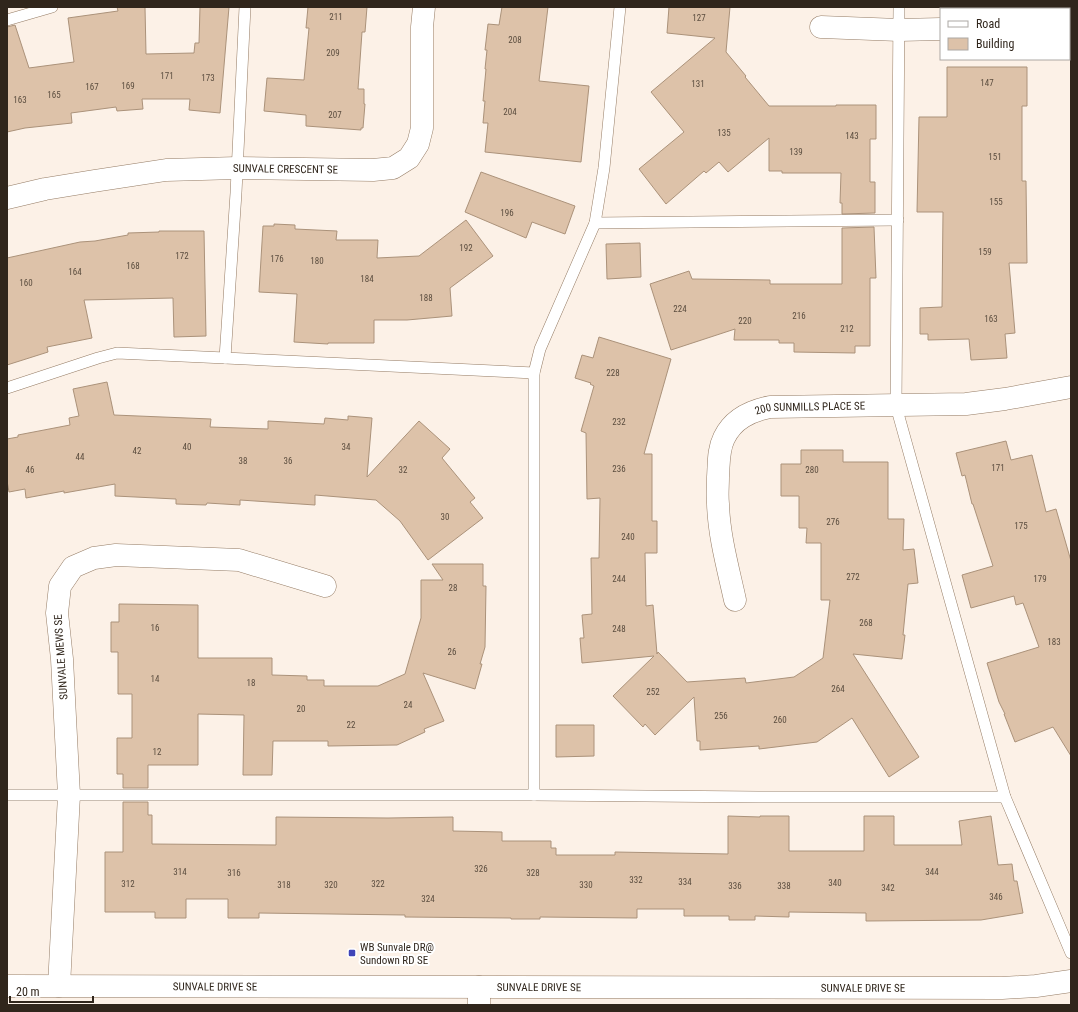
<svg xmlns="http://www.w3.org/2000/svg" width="1078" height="1012" viewBox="0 0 1078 1012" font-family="'Roboto Condensed',sans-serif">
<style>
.building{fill:#ddc2a9;stroke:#ab927a}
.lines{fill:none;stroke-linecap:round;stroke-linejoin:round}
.service-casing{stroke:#957c65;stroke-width:12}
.minor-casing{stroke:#957c65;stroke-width:23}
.tertiary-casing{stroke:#957c65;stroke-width:23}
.service{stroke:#fff;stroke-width:11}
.minor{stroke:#fff;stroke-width:22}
.tertiary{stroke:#fff;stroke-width:22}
.poi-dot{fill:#3f44b8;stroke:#fff;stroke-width:1.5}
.labels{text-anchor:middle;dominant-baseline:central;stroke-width:4;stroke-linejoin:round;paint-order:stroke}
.number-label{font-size:9px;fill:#5b4d3f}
.street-label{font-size:11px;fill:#30261c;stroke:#fff}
.poi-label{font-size:11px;fill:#30261c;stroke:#fff;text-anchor:start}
</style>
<rect width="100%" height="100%" fill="#fcf1e7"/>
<g class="building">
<polygon points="117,7 145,7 146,54 194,53 195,43 199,43 200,7 229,7 220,113 189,110 190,99 142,99 143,109 117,111 116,107 71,113 72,123 25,128 7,132 7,27 15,25 29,68 74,62 68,18 118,11"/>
<polygon points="308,7 367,7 365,32 362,32 358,89 364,89 364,104 365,104 363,128 361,128 361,130 306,126 306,115 264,111 267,78 304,80 309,28 306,28"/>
<polygon points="502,7 548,7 539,81 589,86 581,162 485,152 488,123 483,123 485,101 483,101 486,69 485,69 487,50 485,50 488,24 499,25"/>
<polygon points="669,7 730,7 726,52 746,76 745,77 769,106 836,106 836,105 876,105 876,139 870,139 870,182 875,182 875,213 842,214 842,203 840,203 841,173 782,173 782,171 769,171 769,138 728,172 719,162 706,173 704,171 666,204 639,169 684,132 651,92 715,38 667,33"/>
<polygon points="947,67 1027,67 1027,106 1022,106 1022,181 1026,181 1027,263 1009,263 1015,333 1005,334 1007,358 971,360 969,339 928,340 928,334 920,334 920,308 942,307 943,212 917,212 919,117 947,117"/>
<polygon points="481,172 575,206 565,234 532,222 526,238 465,212"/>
<polygon points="466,220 493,256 450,288 452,316 407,320 374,320 374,343 328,343 328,344 294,342 297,294 259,292 263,226 274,226 274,224 295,225 295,229 337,231 336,240 378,240 377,258 419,256"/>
<polygon points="874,227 876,278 870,278 870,346 855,346 855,353 794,352 794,343 779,343 779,340 734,340 735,329 671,350 650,284 689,271 692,279 770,280 770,284 842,284 842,228"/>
<polygon points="159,231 204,231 206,336 174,337 173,298 84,300 92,338 47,347 48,352 7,365 7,258 80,242 95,241 128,235 128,233 159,232"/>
<polygon points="640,243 641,277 607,279 606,244"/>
<polygon points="599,337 671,359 644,454 652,454 652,521 657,521 657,553 645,553 646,606 653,605 657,654 658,652 687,682 745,678 746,683 794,677 823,658 830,600 821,600 821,543 806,543 807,528 799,528 799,496 781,496 781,464 801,464 801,450 843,450 843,462 888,462 888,519 904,519 903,550 914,549 918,583 908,584 903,635 905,635 902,659 853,654 919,757 889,777 852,718 817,742 759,749 759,746 700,750 700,741 697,741 694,697 655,735 645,724 643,727 613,696 654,656 582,663 580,638 584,638 582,615 592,614 591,558 599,558 600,498 587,499 586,433 581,431 594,386 590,384 591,383 575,378 582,355 593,358"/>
<polygon points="107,382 114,415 211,419 210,427 268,429 268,421 324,424 325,418 348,420 348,416 372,418 367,477 419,421 450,449 442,458 475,498 470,502 483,518 428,560 400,521 376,500 315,495 315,505 240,500 240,505 207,503 206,505 176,504 176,499 115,496 115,484 64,493 64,491 26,498 25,489 9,492 7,481 7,439 18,437 18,435 70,425 69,418 79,416 73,389"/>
<polygon points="1006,441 1011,460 1032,455 1046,512 1056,509 1071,561 1071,756 1053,727 1015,742 1004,714 1005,714 999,702 987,663 1039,647 1023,603 1016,605 1014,596 971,608 962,575 993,566 973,504 972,504 965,475 962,476 956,453"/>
<polygon points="432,564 483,564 483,586 486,586 485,647 480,664 482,664 475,689 423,673 444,721 424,729 425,732 397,745 328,746 328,741 273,741 272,775 243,775 244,715 198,714 198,765 148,765 148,788 123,788 123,774 117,774 117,738 132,738 132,694 118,694 118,652 111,652 111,622 119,622 119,604 198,605 198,658 272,658 272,675 307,676 307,680 324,680 324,686 378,686 405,674 421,618 421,580 443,580"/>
<polygon points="556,725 594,725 594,756 556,757"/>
<polygon points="123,802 148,802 148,815 152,815 152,844 276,845 276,817 388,818 453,817 453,831 502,832 502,841 551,841 551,848 556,848 556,855 615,855 615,852 728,854 728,816 760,817 760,816 789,816 789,851 864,851 864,816 894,816 894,845 962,845 959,821 991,816 998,865 1012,864 1014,881 1017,881 1023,913 981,920 866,921 866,913 789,912 789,917 755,916 755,920 729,920 729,916 684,916 684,909 637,909 637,918 540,917 540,919 511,919 511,918 405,917 405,915 259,913 259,918 228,918 228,899 186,899 186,918 155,918 155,912 105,912 105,852 123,852"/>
</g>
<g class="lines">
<defs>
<g id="service">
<polyline points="899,7 896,406 1005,797 1071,953"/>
<polyline points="7,20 52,7"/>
<polyline points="595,223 898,220"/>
<polyline points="225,358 236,193 245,7"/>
<polyline points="7,388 98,358 117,353 225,358 534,373"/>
<polyline points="7,795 534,795 758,797 1005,797"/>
<polyline points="534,795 534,373 540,349 595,223 604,168 620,7"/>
</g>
<g id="minor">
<polyline points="1069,24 1071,24"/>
<polyline points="821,27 899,30 941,29"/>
<path id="s1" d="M7,198l38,-9 49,-8 72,-11 71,-2 136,2 20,-2 16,-10 9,-14 4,-16v-101l2,-20"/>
<path id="s2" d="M735,600c-7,-32 -16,-64 -17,-96 -1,-9 0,-18 0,-27 1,-14 0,-27 6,-39 9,-19 26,-27 46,-31l196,-3 39,-5 66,-12"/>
<polyline points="59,986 69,795 62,659 57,613 60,586 73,567 94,558 116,555 239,560 325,586"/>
<polyline points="479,1005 479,987"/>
</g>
<g id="tertiary">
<path id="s3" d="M7,986l995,2 34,-2 35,-5"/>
</g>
</defs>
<use href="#service" class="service-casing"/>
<use href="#minor" class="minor-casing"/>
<use href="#tertiary" class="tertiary-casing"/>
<use href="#service" class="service"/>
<use href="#minor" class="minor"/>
<use href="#tertiary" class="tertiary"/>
</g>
<rect class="poi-dot" x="348" y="949" width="8" height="8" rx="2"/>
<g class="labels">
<g class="number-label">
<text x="336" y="17">211</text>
<text x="699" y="18">127</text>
<text x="515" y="40">208</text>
<text x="333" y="53">209</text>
<text x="167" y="76">171</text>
<text x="208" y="78">173</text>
<text x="987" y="83">147</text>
<text x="698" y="84">131</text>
<text x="128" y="86">169</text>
<text x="92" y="87">167</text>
<text x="54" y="95">165</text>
<text x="20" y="100">163</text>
<text x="510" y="112">204</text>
<text x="335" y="115">207</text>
<text x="724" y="133">135</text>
<text x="852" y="136">143</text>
<text x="796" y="152">139</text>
<text x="995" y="157">151</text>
<text x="996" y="202">155</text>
<text x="507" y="213">196</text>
<text x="466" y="248">192</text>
<text x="985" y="252">159</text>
<text x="182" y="256">172</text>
<text x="277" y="259">176</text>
<text x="317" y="261">180</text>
<text x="133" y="266">168</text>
<text x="75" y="272">164</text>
<text x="367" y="279">184</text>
<text x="26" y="283">160</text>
<text x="426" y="298">188</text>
<text x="680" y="309">224</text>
<text x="799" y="316">216</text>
<text x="991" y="319">163</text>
<text x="745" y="321">220</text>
<text x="847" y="329">212</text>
<text x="613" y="373">228</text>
<text x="619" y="422">232</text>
<text x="187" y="447">40</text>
<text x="346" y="447">34</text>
<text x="137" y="451">42</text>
<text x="80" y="457">44</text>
<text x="243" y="461">38</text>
<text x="288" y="461">36</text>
<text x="998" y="468">171</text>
<text x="619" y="469">236</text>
<text x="30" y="470">46</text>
<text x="403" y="470">32</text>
<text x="812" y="470">280</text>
<text x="445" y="517">30</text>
<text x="833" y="522">276</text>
<text x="1021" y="526">175</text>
<text x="628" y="537">240</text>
<text x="853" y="577">272</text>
<text x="619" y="579">244</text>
<text x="1040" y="579">179</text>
<text x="453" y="588">28</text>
<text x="866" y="623">268</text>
<text x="155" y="628">16</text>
<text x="619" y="629">248</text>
<text x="1054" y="642">183</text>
<text x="452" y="652">26</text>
<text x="155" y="679">14</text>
<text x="251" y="683">18</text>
<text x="838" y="689">264</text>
<text x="653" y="692">252</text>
<text x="408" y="705">24</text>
<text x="301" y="709">20</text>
<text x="721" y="716">256</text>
<text x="780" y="720">260</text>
<text x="351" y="725">22</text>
<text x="157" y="752">12</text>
<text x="481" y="869">326</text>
<text x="180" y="872">314</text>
<text x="932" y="872">344</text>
<text x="234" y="873">316</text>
<text x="533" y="873">328</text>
<text x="636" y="880">332</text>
<text x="685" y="882">334</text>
<text x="835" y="883">340</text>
<text x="128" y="884">312</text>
<text x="378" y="884">322</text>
<text x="284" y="885">318</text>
<text x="331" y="885">320</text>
<text x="586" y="885">330</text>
<text x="735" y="886">336</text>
<text x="784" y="886">338</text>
<text x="888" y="888">342</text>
<text x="996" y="897">346</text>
<text x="428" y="899">324</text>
</g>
<g class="street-label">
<text stroke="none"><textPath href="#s1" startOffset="281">SUNVALE CRESCENT SE</textPath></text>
<text stroke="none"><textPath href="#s2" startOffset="262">200 SUNMILLS PLACE SE</textPath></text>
<text transform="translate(61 657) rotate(-94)">SUNVALE MEWS SE</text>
<text stroke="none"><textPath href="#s3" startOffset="208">SUNVALE DRIVE SE</textPath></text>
<text stroke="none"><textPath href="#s3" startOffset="532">SUNVALE DRIVE SE</textPath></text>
<text stroke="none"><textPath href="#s3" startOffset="856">SUNVALE DRIVE SE</textPath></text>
</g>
<g class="poi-label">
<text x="360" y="947">WB Sunvale DR@<tspan x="360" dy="13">Sundown RD SE</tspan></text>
</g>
</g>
<rect width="1078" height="1012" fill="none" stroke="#30261c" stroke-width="16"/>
<rect x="940" y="8" width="130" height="52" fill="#ffffff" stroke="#aca8a4"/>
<rect x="948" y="21" width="20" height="6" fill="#ffffff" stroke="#aca8a4"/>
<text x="976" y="28" font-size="12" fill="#30261c">Road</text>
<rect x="948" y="38" width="20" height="12" fill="#ddc2a9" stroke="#aca8a4"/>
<text x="976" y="48" font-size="12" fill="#30261c">Building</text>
<path d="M10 996v6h83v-6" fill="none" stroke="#30261c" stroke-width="2"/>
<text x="16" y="996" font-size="12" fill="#30261c" stroke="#ffffff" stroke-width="3" paint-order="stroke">20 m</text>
</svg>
